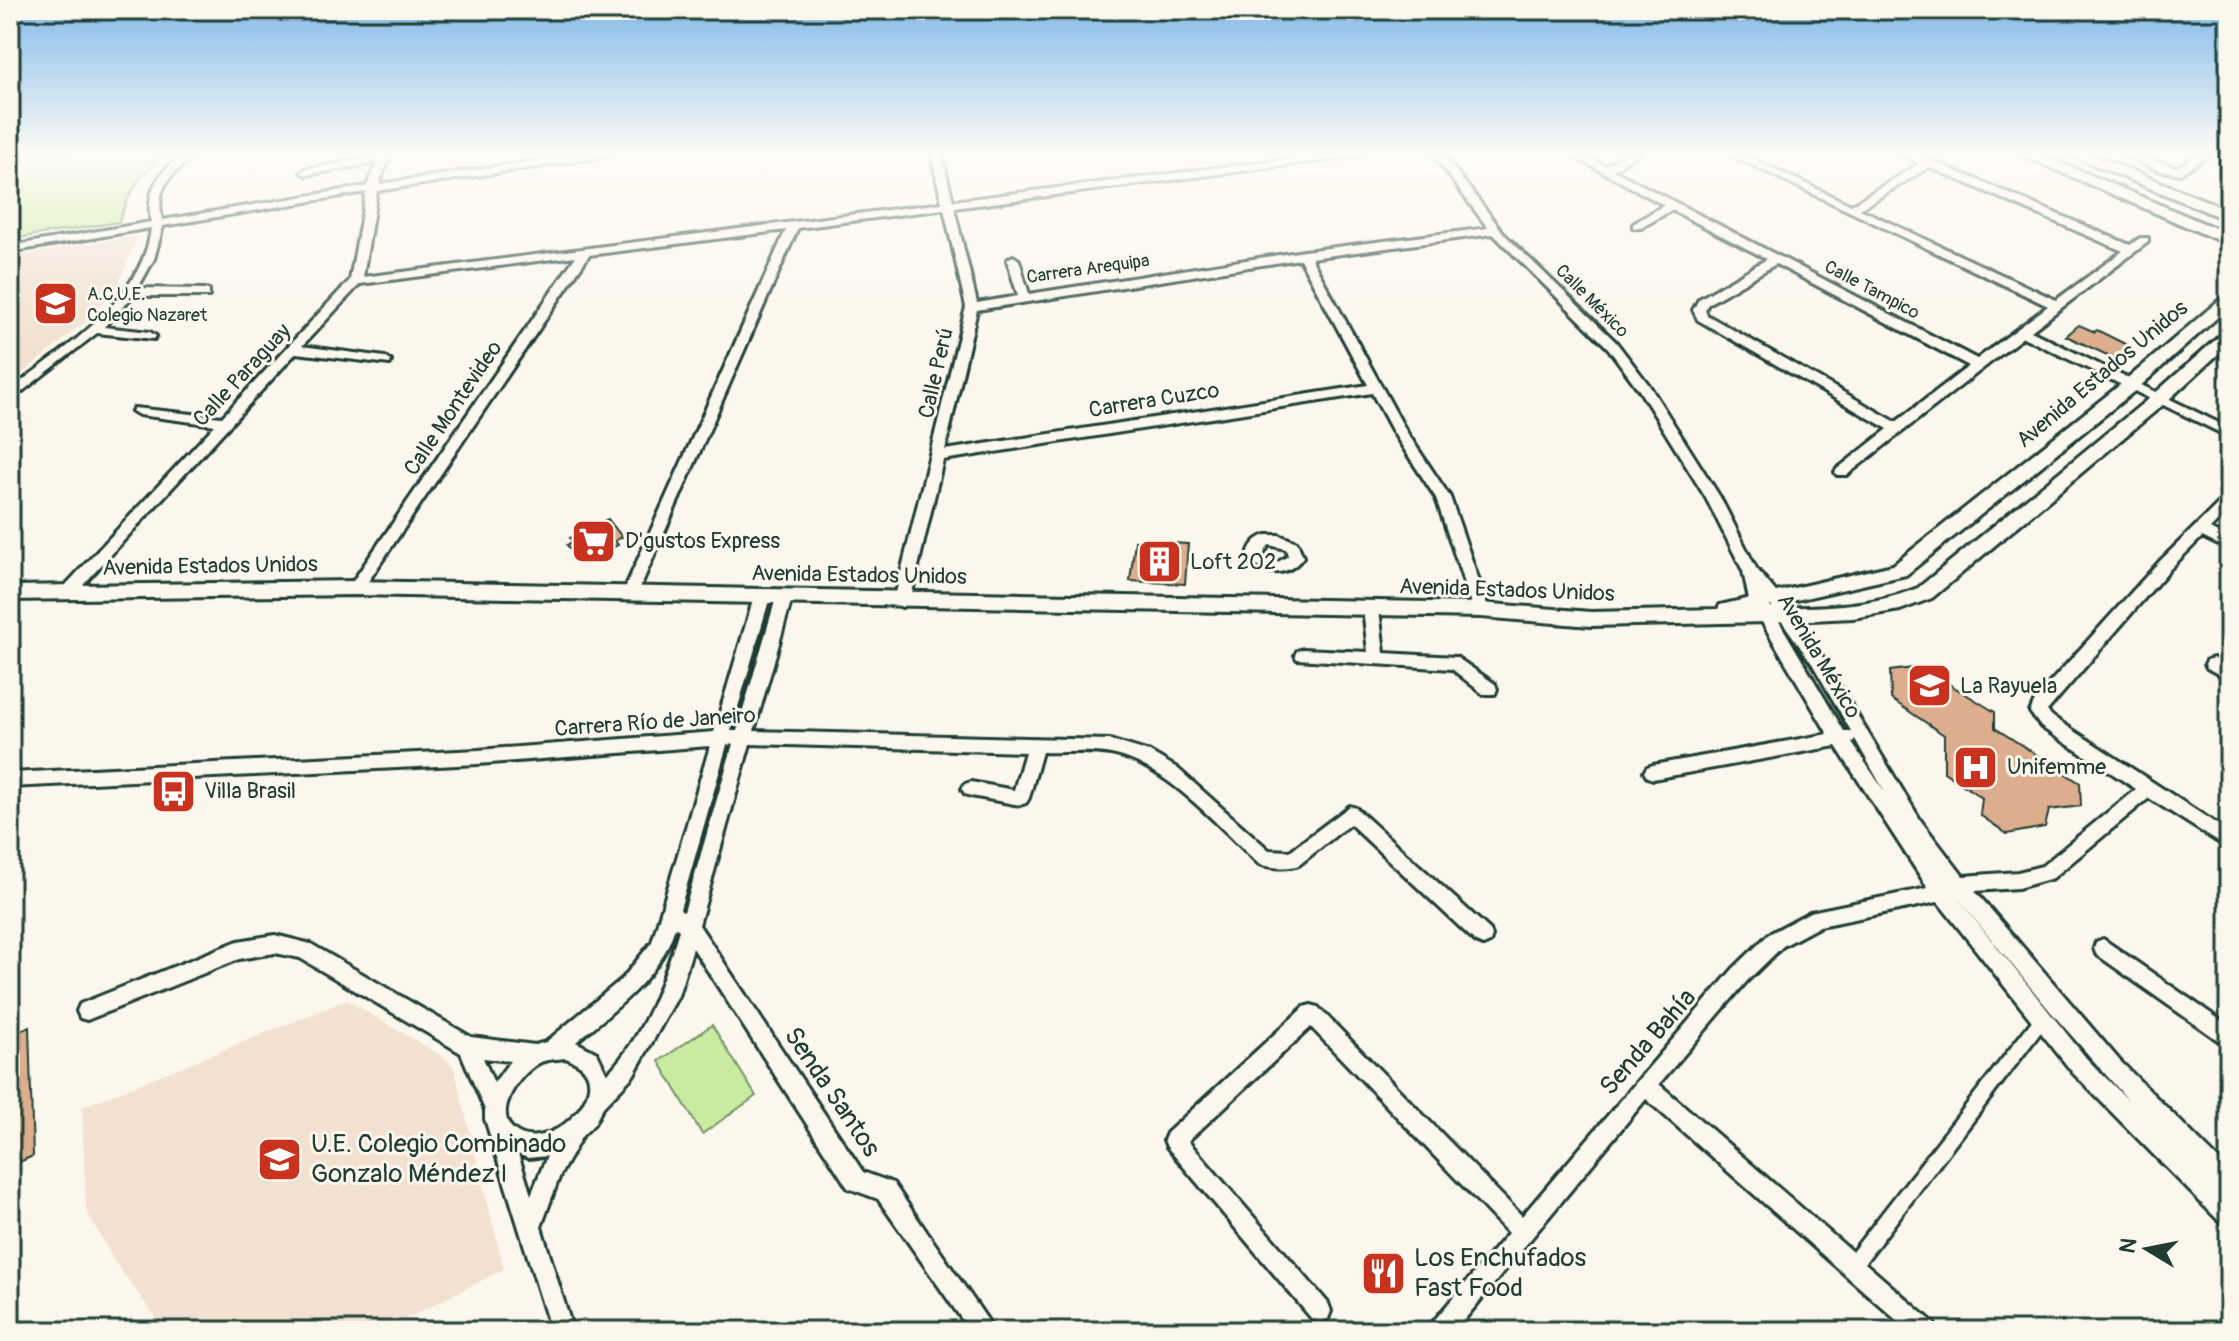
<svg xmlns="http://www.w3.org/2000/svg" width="2239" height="1341" viewBox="0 0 2239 1341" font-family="Pangolin,sans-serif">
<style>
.built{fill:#f2e1d0}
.green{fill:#cbeaa1;stroke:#75946a;stroke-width:2}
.building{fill:#dcae8d;stroke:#1f3d34;stroke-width:2}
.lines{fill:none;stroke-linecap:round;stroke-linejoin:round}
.pedestrian-casing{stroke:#1f3d34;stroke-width:6}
.minor-casing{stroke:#1f3d34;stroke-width:6}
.tertiary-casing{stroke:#1f3d34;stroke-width:6}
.secondary-casing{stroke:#1f3d34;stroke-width:6}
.pedestrian{fill:#fbf7ec;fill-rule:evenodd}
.minor{fill:#fbf7ec;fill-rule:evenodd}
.tertiary{fill:#fbf7ec;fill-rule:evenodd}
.secondary{fill:#fbf7ec;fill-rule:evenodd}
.labels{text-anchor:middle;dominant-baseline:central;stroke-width:6;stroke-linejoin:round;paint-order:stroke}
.far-street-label{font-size:18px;fill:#1f3d34;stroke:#fbf7ec}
.far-poi-label{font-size:18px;fill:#1f3d34;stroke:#fbf7ec;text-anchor:start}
.street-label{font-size:22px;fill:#1f3d34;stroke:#fbf7ec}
.poi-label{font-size:22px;fill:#1f3d34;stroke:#fbf7ec;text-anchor:start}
.near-street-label{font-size:26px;fill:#1f3d34;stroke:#fbf7ec}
.near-poi-label{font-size:26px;fill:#1f3d34;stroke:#fbf7ec;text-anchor:start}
</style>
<rect width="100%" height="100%" fill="#fbf7ec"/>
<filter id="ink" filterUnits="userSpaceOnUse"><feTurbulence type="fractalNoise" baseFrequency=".0125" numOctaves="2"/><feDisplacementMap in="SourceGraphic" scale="16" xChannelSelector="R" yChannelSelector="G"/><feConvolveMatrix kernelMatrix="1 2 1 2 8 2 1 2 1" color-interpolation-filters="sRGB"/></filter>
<g filter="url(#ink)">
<g class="built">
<polygon points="137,236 117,287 87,320 10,384 10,257"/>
<polygon points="347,1000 445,1058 454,1068 504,1269 382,1331 166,1331 114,1261 86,1210 82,1107"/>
</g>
<g class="green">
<path d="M10,153h159c-28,18 -40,38 -50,69l-109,17z"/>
<polygon points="712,1025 756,1096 702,1134 659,1061"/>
</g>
<g class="building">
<polygon points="2079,325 2095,332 2097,330 2133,348 2118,360 2066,336"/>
<polygon points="608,519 622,537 615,541 618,545 581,563 567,545 573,541 570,538"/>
<polygon points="1135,541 1188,544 1185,584 1130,581"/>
<polygon points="1921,667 1995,712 1995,728 2080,783 2081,806 2049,810 2045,827 2007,834 1980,815 1982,798 1944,772 1944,735 1891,699 1890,671"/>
<polygon points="29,1027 33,1156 10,1166 10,1035"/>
</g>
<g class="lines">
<defs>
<polygon id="pedestrian" points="2042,1012 2047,1014 2049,1019 2047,1024 1857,1273 1851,1275 1845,1273 1843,1267 1845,1261 2037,1014"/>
<g id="minor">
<path d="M185,153h12c-23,21 -43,30 -35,67l205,-34 10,-23 -71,12 -5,-3 5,-3 74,-13 1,-3h10l-12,31 209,-31h26l-5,3 -232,35 -14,86 579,-74 -11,-50h10l12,48 381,-48h29l-5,3 -404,52 23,95 41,-7 -11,-36 6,-4 6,4 10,34 275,-43 184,-23 -56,-75h10l64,83 110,106 33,43 71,112 36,71 47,57 118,196 42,55 55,-4 24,-6 94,-77 -95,-62 -11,-15 6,-14 123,-136 65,-64 5,-2v14l-19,19 19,10v11l-27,-13 -33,33 -122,141 6,6 176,115v17l-80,-51 -96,80 -35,10 -43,3 144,169 110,110v26l-7,-3 7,7v26l-8,-3 -148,-150 -135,-171 -118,24 -37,20 -36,35 -88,103 275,239 3,8h-28l-263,-232 -191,232h-26l3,-8 76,-90 -197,-206 -123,114 140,162 3,8 -3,8 -8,3 -8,-3 -145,-172 -3,-7 3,-7 137,-126 7,-2 7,2 204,209 211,-247 36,-35 41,-22 118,-24 -92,-142 -183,33 -6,-2 -3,-5 3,-5 6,-2 175,-31 -79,-134 -6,-29 -37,-73 -67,-108 -31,-42 -115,-114 -182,24 95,173 44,66 39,113 -8,6 -8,-6 -37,-112 -43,-66 -21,-39 -429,67 -33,141 -8,6 -5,-2 -3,-4 72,-294 -22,-98 -146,19 -163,371h-10l-3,-4 164,-365 -197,25 -228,337h-10l-3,-4 3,-4 225,-328 -216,28 -58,62 83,11 6,4 -1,3 -94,-11 -224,244h-10l-3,-4 3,-4 153,-164 -76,-10 -7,-4 2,-3 88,9 128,-137 16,-88 -203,34 -9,33 -16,29 67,1 4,1v6h-76l-29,31 46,5 6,4 -2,3 -57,-6 -87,68v-11c52,-41 133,-89 141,-162l-141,24v-6l141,-24c-6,-32 9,-52 34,-69zM1300,259l68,126 -423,65 32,-140zM1764,596l49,69 38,66h-7zM1855,739l30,53 -33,-49zM1955,895l95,116 79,90 -42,-42z"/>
<path d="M1627,153h12l-26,17 364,189 71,-53 -321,-153h13l111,52 69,-42 -20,-10h14l216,92 10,-7h8v4l-117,89 198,97v9l-206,-100 -176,138h-10l-2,-3 2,-3 51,-40 -190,-109 -5,-10 6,-11 68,-40 -95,-49 -31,18h-8v-4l31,-19 -89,-48 9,-2 21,11zM1929,167l194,84 -67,49 -196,-91zM1776,264l193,102 -73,56 -189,-107 -2,-5 3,-6z"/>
<path d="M2120,153c21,0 38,11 58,14l22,-14h12l-32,21 -23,-4z"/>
<path d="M1266,535h13l18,7 6,15c-15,21 -41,20 -55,-1 1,-10 8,-18 18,-21zM1269,545l17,4 2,7 -10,6 -8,-1 -7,-6z"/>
<path d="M762,591l8,6 -39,134h6l39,-133 8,-6 8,6 -38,133 356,9 40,12 27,16 92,82 21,1 60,-45 6,2 134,122 2,6 -2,6 -7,3 -7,-3 -126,-118 -51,41c-11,4 -29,3 -40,-1 -40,-37 -95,-101 -148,-110 -22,-4 -47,-1 -69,-2l-13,46 -3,5 -6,2 -49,-9 -6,-2 -3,-5 3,-5 6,-2 43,8 11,-38 -275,-8 -51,181 164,247 30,11 102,148h-25l-92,-132 -30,-11 -155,-240 -15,48 -45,80 -30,31 -9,17 -12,12 -22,39 -19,52 32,104h-22l-66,-212v-9l-24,-57 -161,-95 -25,-5 -36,6 -152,61 -7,-2 -3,-7 3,-7 158,-63 37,-6 36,9 160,93 64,8 11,-3 77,-64 29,-36 58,-196 -232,18 -468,23v-14l468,-23 236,-18 40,-135zM733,744l-49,168 -4,-3 47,-164zM675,927l4,3c-15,49 -34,106 -72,144l-10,-21 -21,-11c39,-33 84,-64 99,-115zM483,1058l27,3 -16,22zM566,1058c4,2 12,5 16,9 28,26 -32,86 -65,65 -28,-17 3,-60 24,-70 7,-3 17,-3 25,-4zM518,1154l10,4 19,-2 -16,39z"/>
<polygon points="1371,603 1379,609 1384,653 1456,657 1495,684 1497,689 1495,694 1483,694 1452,669 1297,659 1295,655 1297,651 1303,649 1368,652 1363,609"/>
<polygon points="2213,658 2229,666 2229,680 2207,668 2205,664 2207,660"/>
<polygon points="2103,939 2229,1026 2229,1048 2096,954 2094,948 2096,942"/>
</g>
<path id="tertiary" d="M2229,294v13l-92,82 -231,186 -145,33c52,-1 108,0 157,-20l235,-193 70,-62 6,-2v13l-64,59 -233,195 -32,12 -47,8 -86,4 -176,4 -110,-9 -1125,-22 -346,5v-14l346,-5 1125,22 110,9 127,-3 2,-4 173,-40 232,-184 99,-85z"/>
<g id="secondary">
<polygon points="2017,153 2038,153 2229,234 2229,245"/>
<polygon points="2066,153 2088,153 2229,210 2229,221"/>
</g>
</defs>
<use href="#pedestrian" class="pedestrian-casing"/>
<use href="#minor" class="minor-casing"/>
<use href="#tertiary" class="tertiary-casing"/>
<use href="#secondary" class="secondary-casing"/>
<use href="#pedestrian" class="pedestrian"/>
<use href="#minor" class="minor"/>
<use href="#tertiary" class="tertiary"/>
<use href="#secondary" class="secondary"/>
</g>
</g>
<linearGradient id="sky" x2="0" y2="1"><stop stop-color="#83bae9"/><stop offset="0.45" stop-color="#fdfbf6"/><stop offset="1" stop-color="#fdfbf6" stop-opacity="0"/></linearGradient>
<rect width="2239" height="341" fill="url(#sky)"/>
<defs>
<symbol id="school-square" viewBox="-11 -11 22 22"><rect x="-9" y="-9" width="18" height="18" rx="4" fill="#c8321e" stroke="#fbf7ec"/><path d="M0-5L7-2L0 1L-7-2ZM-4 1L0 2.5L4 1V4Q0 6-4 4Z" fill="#fff"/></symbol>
<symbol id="supermarket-square" viewBox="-11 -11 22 22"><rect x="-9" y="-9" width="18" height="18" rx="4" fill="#c8321e" stroke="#fbf7ec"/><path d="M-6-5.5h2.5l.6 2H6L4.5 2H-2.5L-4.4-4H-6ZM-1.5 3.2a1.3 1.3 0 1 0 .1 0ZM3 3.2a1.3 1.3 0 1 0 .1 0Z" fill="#fff"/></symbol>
<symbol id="building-square" viewBox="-11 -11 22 22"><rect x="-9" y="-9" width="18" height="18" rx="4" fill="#c8321e" stroke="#fbf7ec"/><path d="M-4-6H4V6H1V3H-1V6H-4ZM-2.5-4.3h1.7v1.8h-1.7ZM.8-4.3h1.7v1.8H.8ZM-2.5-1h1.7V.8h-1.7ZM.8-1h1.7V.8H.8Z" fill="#fff"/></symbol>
<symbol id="hospital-square" viewBox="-11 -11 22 22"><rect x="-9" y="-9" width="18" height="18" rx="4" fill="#c8321e" stroke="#fbf7ec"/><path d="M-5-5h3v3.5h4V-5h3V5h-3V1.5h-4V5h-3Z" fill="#fff"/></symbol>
<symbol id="bus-square" viewBox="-11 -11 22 22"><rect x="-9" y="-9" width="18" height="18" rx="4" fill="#c8321e" stroke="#fbf7ec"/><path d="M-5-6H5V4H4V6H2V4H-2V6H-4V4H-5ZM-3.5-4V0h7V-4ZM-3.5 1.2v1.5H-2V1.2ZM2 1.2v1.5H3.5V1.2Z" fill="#fff"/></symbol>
<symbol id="restaurant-square" viewBox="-11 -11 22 22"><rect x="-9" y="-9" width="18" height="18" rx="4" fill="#c8321e" stroke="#fbf7ec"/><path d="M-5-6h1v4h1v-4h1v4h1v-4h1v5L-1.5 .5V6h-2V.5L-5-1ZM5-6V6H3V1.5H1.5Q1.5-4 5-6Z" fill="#fff"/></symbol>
</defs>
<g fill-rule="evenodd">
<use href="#school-square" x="30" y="278" width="51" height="51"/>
<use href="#supermarket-square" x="568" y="516" width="51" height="51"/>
<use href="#building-square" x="1134" y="536" width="51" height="51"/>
<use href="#school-square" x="1904" y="660" width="51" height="51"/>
<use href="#hospital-square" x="1950" y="742" width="51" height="51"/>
<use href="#bus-square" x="148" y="766" width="51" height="51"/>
<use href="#school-square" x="254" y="1134" width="51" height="51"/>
<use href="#restaurant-square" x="1358" y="1248" width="51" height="51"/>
</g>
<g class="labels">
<g class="far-street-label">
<text transform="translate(1088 269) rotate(-8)">Carrera Arequipa</text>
<text transform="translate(1872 290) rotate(28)">Calle Tampico</text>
<text transform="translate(1592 301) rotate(45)">Calle México</text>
</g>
<g class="far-poi-label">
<text x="87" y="294">A.C.U.E.<tspan x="87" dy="21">Colegio Nazaret</tspan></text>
</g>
<g class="street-label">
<text transform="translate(936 373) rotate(-77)">Calle Perú</text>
<text transform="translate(2102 374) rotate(-40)">Avenida Estados Unidos</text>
<text transform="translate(242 375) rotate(-47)">Calle Paraguay</text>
<text transform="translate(1154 400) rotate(-9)">Carrera Cuzco</text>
<text transform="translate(453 408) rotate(-56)">Calle Montevideo</text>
<text transform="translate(210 566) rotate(-1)">Avenida Estados Unidos</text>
<text transform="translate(859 575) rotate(1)">Avenida Estados Unidos</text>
<text transform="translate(1507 590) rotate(2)">Avenida Estados Unidos</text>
<text transform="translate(1819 656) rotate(59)">Avenida México</text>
<text transform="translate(655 722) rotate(-4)">Carrera Río de Janeiro</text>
</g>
<g class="poi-label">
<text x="625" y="541">D'gustos Express</text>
<text x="1190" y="562">Loft 202</text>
<text x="1960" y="686">La Rayuela</text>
<text x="2007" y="767">Unifemme</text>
<text x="204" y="791">Villa Brasil</text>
</g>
<g class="near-street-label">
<text transform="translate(1648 1042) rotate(-49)">Senda Bahía</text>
<text transform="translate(832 1092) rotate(56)">Senda Santos</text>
</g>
<g class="near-poi-label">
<text x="311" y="1144">U.E. Colegio Combinado<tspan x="311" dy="30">Gonzalo Méndez I</tspan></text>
<text x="1414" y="1258">Los Enchufados<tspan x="1414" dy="30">Fast Food</tspan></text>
</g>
</g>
<rect width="2239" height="1341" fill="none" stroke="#fbf7ec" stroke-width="40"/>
<rect x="20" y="20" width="2199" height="1301" fill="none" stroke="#1f3d34" stroke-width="3" filter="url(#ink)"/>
<g transform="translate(2147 1249) rotate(280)" stroke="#fbf7ec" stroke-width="6" paint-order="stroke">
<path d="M0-6L14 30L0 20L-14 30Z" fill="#1f3d34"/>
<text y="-12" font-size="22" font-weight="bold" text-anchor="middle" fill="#1f3d34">N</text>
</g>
</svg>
